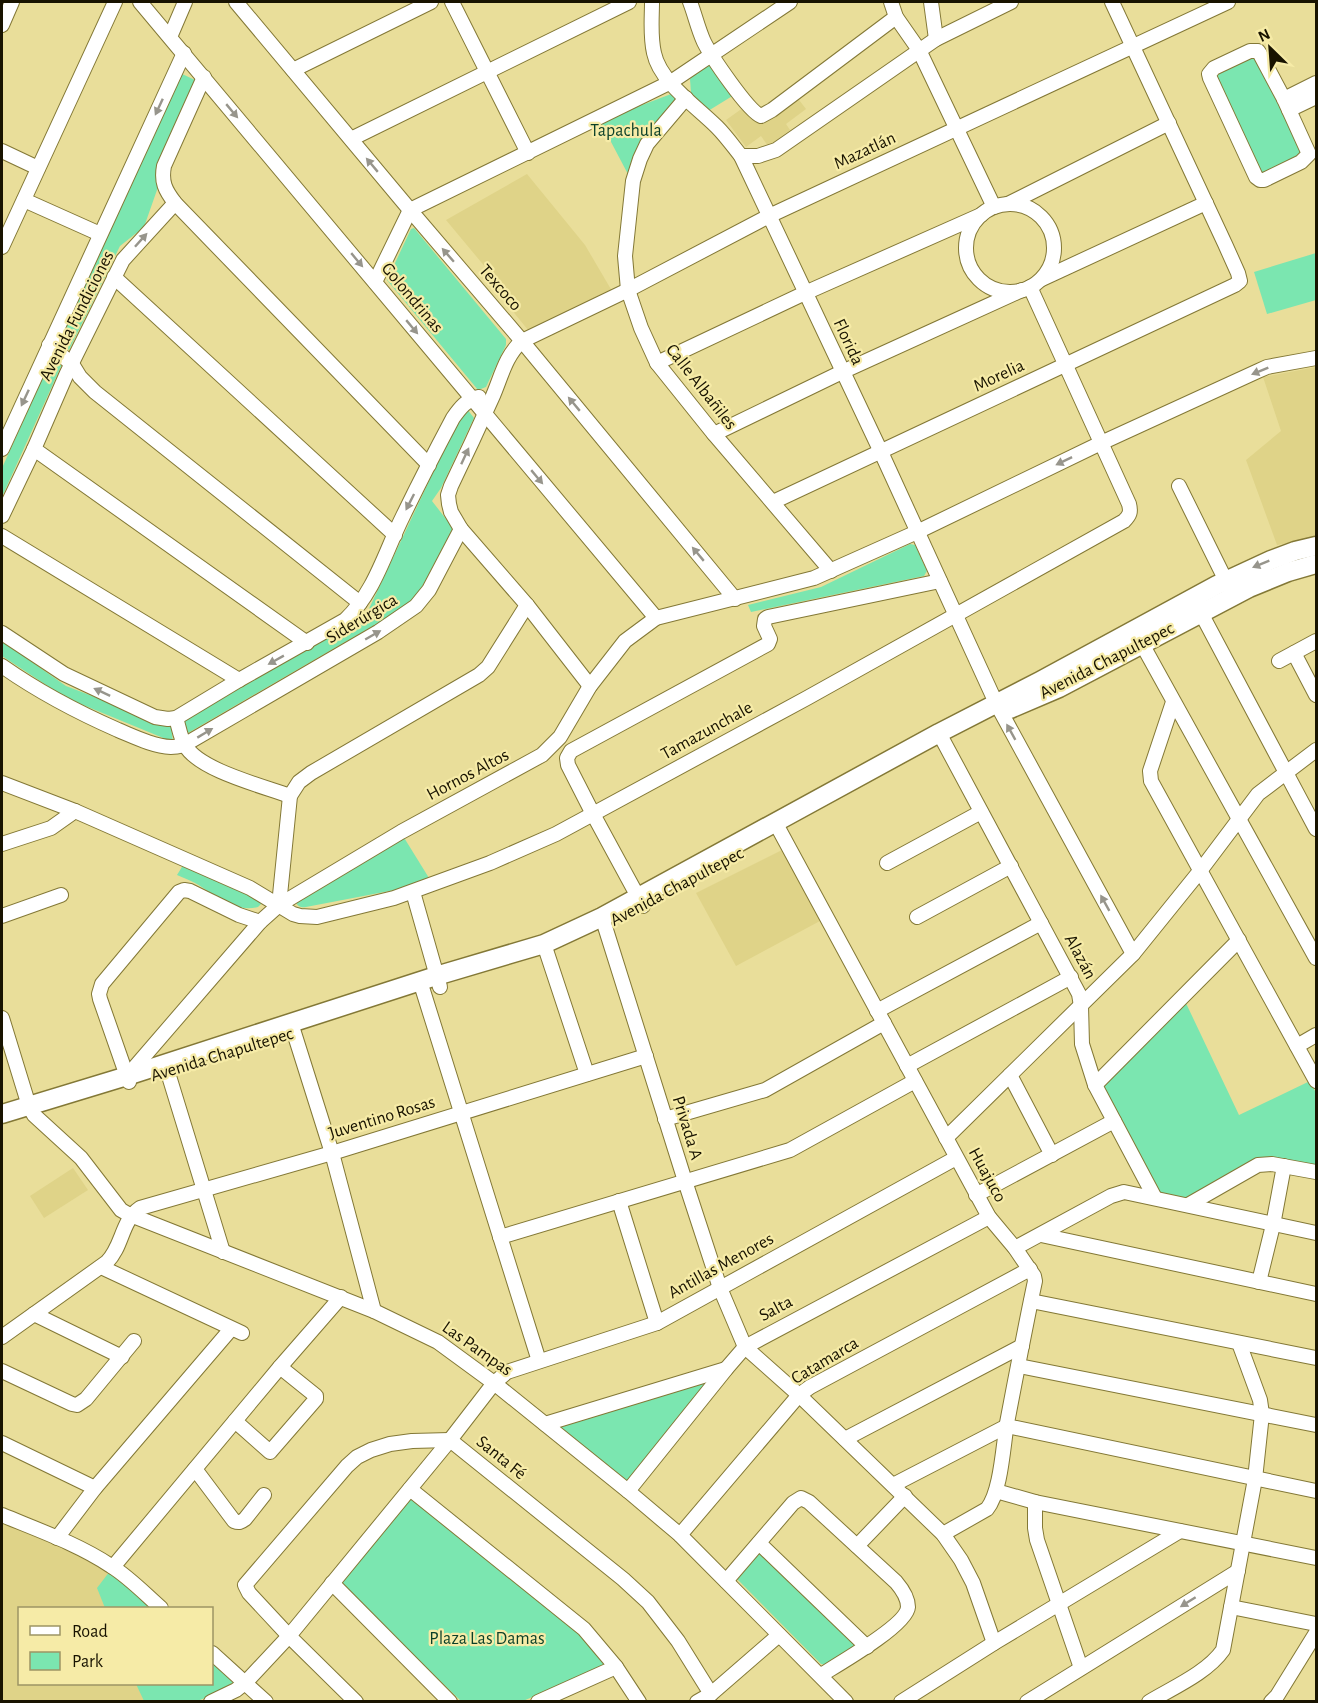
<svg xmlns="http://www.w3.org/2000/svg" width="1318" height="1703" viewBox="0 0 1318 1703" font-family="'Alegreya Sans',sans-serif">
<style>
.built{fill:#dfd388}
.park{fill:#7be6b0}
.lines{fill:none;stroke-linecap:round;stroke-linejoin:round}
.minor-casing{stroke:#837836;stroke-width:16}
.major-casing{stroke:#837836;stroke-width:21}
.minor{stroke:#fff;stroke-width:14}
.major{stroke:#fff;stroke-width:18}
.oneway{fill:#97958c}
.labels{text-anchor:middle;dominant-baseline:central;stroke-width:4.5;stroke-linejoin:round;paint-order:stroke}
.park-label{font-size:18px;fill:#0a3f28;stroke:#f6eba7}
.street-label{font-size:18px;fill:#181300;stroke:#f6eba7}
</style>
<rect width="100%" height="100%" fill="#e9de9a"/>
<g class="built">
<polygon points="796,96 806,109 786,124 790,130 768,146 761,136 746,147 726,120 747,105 760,122"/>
<polygon points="527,174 585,245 612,291 528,330 511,309 516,304 446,220"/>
<polygon points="1316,367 1316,538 1277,545 1246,460 1281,431 1263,377"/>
<polygon points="782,850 820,921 736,966 696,893"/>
<polygon points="73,1168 88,1190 44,1218 30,1196"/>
<polygon points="2,1521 82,1558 113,1575 151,1608 20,1608 20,1684 212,1684 234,1682 195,1701 2,1702"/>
</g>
<g class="park">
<polygon points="1254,56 1259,59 1303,154 1263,174 1261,173 1217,78 1219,73"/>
<polygon points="708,64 713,66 734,95 708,111 691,93 690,79 696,73"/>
<polygon points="180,73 195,80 164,154 157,190 144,227 120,246 69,350 59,342"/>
<polygon points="679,91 674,102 644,136 630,178 600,121"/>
<polygon points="414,228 506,339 506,345 486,387 478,390 387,280 411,229"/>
<polygon points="1316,253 1316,300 1267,314 1254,272"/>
<polygon points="53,355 63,362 2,497 2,468"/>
<polygon points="467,409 474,418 441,488 432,501 453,528 414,602 188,733 184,721 367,613 462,411"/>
<polygon points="910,544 915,545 927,571 924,576 751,612 748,605 821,587"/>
<polygon points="2,641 66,686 171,726 173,742 66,698 2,656"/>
<path d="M403,836l26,42 -29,11 -94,18c-6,1 -9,-1 -11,-7z"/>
<path d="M185,862l45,25 32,13v3l-4,4c-24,6 -44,-13 -63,-24 -5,-3 -12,-5 -18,-8z"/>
<polygon points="1184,999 1239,1115 1310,1081 1316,1093 1316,1169 1263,1161 1180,1202 1157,1196 1102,1089 1105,1082"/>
<polygon points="726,1369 628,1491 545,1424"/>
<polygon points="410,1496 583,1636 607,1665 523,1701 461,1701 338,1582"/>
<polygon points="757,1552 762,1552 856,1643 856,1647 826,1665 821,1664 738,1580 737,1576"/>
<polygon points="113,1567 157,1608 105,1608 97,1588"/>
<polygon points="212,1661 234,1682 215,1694 195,1702 144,1701 136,1684 212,1684"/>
</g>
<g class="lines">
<defs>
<g id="minor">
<polyline points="140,2 656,618"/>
<polyline points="236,2 410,210 522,341 735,599"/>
<polyline points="452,2 528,153"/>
<path d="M652,2c0,16 -2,34 2,51 6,29 42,53 63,74 9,9 16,19 24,29l140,296 115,251 137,251"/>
<path d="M690,2c5,13 8,27 14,40 7,14 44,69 57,74l11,-6 124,-93"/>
<polyline points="891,2 896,17 919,50 994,207"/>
<polyline points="931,2 936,39"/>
<polyline points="2,25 12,2"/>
<polyline points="170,37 185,2"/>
<polygon points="1250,51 1258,51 1260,54 1284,99 1309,154 1301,162 1264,180 1260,180 1256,177 1210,78 1209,74 1214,68"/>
<polyline points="293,70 431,2"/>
<path d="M204,77l-40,89c-3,16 1,24 11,37l254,262"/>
<polyline points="686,98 647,144 640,159 633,181 625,256 628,290 641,328 657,363 714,434 831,571"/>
<polyline points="1284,99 1316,83"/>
<polyline points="1289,110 1316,97"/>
<polyline points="351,139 629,2"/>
<polyline points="2,151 38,168"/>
<polyline points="741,156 758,156 776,150 936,39 1011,2"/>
<polyline points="24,200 100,234"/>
<polyline points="1008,204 1169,123"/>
<circle cx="1010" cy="248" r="44"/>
<polyline points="2,247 115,2"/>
<polyline points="114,277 395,535"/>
<polyline points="1042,279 1206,203"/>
<polyline points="375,282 410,210 671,82 790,2"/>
<polyline points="49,345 72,364 80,377 95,392 360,603"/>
<polyline points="657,363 805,293 981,215"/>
<polyline points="714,434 842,372 1022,290"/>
<polyline points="2,449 184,53"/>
<polyline points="34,449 307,643"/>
<polyline points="1179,486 1226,581"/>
<polyline points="773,502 1235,285 1240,281 1238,273 1225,244 1112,2"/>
<polyline points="2,516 34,449 67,373 123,260 175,203"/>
<polyline points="2,536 239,680"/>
<polyline points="1201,613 1316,829"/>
<path d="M2,633l62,41 91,43 13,2 8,-1 63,-38 106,-60c30,-28 40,-68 58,-104 16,-33 33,-66 50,-98 7,-10 14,-19 26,-21"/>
<polyline points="1142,644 1316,958"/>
<polyline points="1294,653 1316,695"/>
<polyline points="1279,661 1316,641"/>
<path d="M2,666c37,26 75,46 116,64 17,7 35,16 53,17 4,0 9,-1 13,-2l194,-113 38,-26 13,-16 32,-61"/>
<path d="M590,686l-63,-81 -66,-76 -10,-17 -2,-8 -1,-9 3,-9c14,-29 28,-59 41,-88 9,-20 13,-42 30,-57l106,-51 141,-74 459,-214"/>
<polyline points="1173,702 1150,771 1151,781 1316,1081"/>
<path d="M176,718c3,9 4,19 9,27 13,25 78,41 105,51"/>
<polyline points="939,733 1079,994 1081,1006 1082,1044 1095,1085 1155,1198"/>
<path d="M2,783l73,28 175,77 43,26 7,2 17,1 77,-19 96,-35 66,-29 251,-136 317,-177c6,-6 7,-9 5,-17l-99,-217"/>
<path d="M775,822l214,395 26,31 19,28 1,5c-10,47 -19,95 -28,142 -4,23 -6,69 -20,86l-44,25"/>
<polyline points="2,844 51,828 75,811"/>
<polyline points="887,863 981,812"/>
<polyline points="413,892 440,987"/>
<polyline points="279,905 401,832 542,755 560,737 590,686 625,641 656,618 814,578 917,532 1101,443 1258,371 1267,367 1316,358"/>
<polyline points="643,906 593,814 568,765 567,758 571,751 768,644 770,639 764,626 765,619 768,617 940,581"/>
<polyline points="2,916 61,895"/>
<polyline points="602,917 685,1181 720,1288 745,1347 799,1395 943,1534 961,1560 973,1583 994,1643"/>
<polyline points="917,917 1011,866"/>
<polyline points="544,944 587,1074"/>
<polyline points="420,981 539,1361"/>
<polyline points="877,1011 1041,923"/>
<polyline points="2,1018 29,1106 34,1115 81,1158 121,1210 128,1214 374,1311 438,1342 494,1383 628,1491 680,1535 846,1702"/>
<polyline points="291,1023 332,1153 374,1311"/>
<polyline points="1297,1046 1316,1035"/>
<polyline points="165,1063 223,1252"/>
<polyline points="907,1066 1071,977"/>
<polyline points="128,1075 260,922 279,905 290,796 299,782 311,773 479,675 488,667 527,605"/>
<polyline points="1010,1075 1052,1155"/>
<polyline points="129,1082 100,999 99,994 102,984 179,892 184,890 190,891 239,915 260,922"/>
<polyline points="1095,1085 1239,940"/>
<polyline points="665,1119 765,1090 884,1023"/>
<polyline points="946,1138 1133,954 1200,871 1258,794 1316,750"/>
<polyline points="976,1195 1114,1121"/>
<polyline points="619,1201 657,1323"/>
<polyline points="1188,1205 1258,1165 1272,1164 1316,1172"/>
<polyline points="1041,1235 1316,1294"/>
<polyline points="500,1237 790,1150 915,1081"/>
<polyline points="1015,1248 1111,1196 1124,1192 1316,1233"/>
<polyline points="101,1267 242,1333"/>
<polyline points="1259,1282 1273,1225 1284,1166"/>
<polyline points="1031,1301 1316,1358"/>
<polyline points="34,1314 122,1357"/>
<path d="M2,1337l105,-75c16,-16 14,-41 33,-54l192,-55 314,-97"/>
<polyline points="1019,1366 1316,1425"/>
<polyline points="2,1371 72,1404 77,1405 86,1399 134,1341"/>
<polyline points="235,1421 270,1452 316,1399 316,1396 280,1367"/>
<polyline points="545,1424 726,1369"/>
<polyline points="845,1439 1022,1346"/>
<polyline points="2,1443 95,1488"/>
<path d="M195,1469l39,52c5,2 7,1 11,-2l19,-24"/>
<polyline points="893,1485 1007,1426 1316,1491"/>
<polyline points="410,1489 584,1629 616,1667 639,1702"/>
<polyline points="628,1491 726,1369 745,1347 989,1217"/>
<polyline points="996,1491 1035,1502 1316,1558"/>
<polyline points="1035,1502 1035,1528 1037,1540 1081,1668"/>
<path d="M2,1515c36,15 76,29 109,51 18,11 34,28 50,42"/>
<polyline points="680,1535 799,1395 810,1387 1030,1269"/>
<polyline points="57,1538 95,1488 231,1329"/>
<polyline points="759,1543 867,1647"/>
<polyline points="857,1546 905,1496"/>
<polyline points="113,1567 280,1367 341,1297"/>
<path d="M726,1581l67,-78 8,-5 8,4 87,80c6,7 12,16 12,25 -1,18 -71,58 -87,68"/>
<polyline points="332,1583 450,1702"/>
<polyline points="1231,1607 1316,1624"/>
<polyline points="212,1653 266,1702"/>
<polyline points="211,1702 236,1690 246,1682 289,1636 450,1440 494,1383 507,1372 657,1323 956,1158"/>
<polyline points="356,1702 289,1636 249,1593 245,1585 347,1466 357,1457 371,1450 390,1444 412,1441 450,1440 623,1579 648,1602 678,1641 711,1694"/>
<polyline points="538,1702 616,1667"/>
<polyline points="697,1702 711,1694 779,1635"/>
<polyline points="901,1702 994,1643 1180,1531"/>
<polyline points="1027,1702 1238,1571"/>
<path d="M1149,1702c23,-14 58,-29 74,-52l32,-171 7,-65 -2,-14 -21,-57"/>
<polyline points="1271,1702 1277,1696 1316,1633"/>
</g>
<g id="major">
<polyline points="1010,709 1059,688 1249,588 1288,572 1316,564"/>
<polyline points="2,1114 127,1076 436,976 544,944 602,917 939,733 1040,681 1217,585 1271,560 1295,551 1316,546"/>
</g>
</defs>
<use href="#minor" class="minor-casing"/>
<use href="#major" class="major-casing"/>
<use href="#minor" class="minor"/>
<use href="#major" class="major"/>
</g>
<defs><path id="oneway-solid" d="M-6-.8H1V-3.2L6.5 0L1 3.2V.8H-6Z" transform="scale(1.5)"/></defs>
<g class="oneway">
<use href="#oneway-solid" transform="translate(159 107) rotate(115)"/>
<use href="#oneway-solid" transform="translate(232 111) rotate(50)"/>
<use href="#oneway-solid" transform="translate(372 165) rotate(-130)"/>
<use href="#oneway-solid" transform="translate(141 240) rotate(-48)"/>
<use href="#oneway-solid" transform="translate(448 255) rotate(-131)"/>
<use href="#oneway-solid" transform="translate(357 260) rotate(50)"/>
<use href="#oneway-solid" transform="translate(412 327) rotate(50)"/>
<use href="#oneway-solid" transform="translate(1260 371) rotate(158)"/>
<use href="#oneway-solid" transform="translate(25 398) rotate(115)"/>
<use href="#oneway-solid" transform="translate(574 404) rotate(-130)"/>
<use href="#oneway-solid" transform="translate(465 456) rotate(-65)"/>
<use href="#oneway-solid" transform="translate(1064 461) rotate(154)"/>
<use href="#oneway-solid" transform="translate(537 477) rotate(50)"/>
<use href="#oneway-solid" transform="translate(410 502) rotate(117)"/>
<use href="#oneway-solid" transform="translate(698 554) rotate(-130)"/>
<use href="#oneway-solid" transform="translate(1261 564) rotate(158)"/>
<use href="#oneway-solid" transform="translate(373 635) rotate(-30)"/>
<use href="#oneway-solid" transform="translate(276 660) rotate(151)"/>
<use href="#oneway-solid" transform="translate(102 692) rotate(-155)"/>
<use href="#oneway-solid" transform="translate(1011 732) rotate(-119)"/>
<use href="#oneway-solid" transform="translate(205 733) rotate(-31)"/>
<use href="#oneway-solid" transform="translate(1105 903) rotate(-119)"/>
<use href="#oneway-solid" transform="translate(1188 1602) rotate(148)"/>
</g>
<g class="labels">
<g class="park-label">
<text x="626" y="131">Tapachula</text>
<text x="487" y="1639">Plaza Las Damas</text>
</g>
<g class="street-label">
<text transform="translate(865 151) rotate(-25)">Mazatlán</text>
<text transform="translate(500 288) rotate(49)">Texcoco</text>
<text transform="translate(412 298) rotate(50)">Golondrinas</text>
<text transform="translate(77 316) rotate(-63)">Avenida Fundiciones</text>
<text transform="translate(848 342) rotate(65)">Florida</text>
<text transform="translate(999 376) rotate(-25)">Morelia</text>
<text transform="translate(701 387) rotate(52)">Calle Albañiles</text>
<text transform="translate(362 619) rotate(-31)">Siderúrgica</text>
<text transform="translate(1107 661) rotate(-27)">Avenida Chapultepec</text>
<text transform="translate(707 731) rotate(-29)">Tamazunchale</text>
<text transform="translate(468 775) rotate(-28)">Hornos Altos</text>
<text transform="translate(677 887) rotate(-28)">Avenida Chapultepec</text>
<text transform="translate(1080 957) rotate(62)">Alazán</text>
<text transform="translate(222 1055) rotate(-17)">Avenida Chapultepec</text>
<text transform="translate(382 1118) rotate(-17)">Juventino Rosas</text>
<text transform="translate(687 1128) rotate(73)">Privada A</text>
<text transform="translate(987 1175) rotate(61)">Huajuco</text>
<text transform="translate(721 1266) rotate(-29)">Antillas Menores</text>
<text transform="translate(776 1309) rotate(-28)">Salta</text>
<text transform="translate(477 1349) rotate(35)">Las Pampas</text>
<text transform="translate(825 1361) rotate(-31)">Catamarca</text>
<text transform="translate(501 1458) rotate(39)">Santa Fé</text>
</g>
</g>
<rect width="1318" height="1703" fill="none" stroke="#181300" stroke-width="6"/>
<rect x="18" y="1607" width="195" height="78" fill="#f6eba7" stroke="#9d9564" stroke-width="1.5"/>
<rect x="30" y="1626" width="30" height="9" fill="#ffffff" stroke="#9d9564" stroke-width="1.5"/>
<text x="72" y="1637" font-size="18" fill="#181300">Road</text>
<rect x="30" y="1652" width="30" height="18" fill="#7be6b0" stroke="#9d9564" stroke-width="1.5"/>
<text x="72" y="1667" font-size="18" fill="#181300">Park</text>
<g transform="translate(1270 48) rotate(335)" stroke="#f6eba7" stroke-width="4.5" paint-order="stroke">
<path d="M0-4.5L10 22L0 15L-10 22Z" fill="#181300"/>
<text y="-9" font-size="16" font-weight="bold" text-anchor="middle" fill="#181300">N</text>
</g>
</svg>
